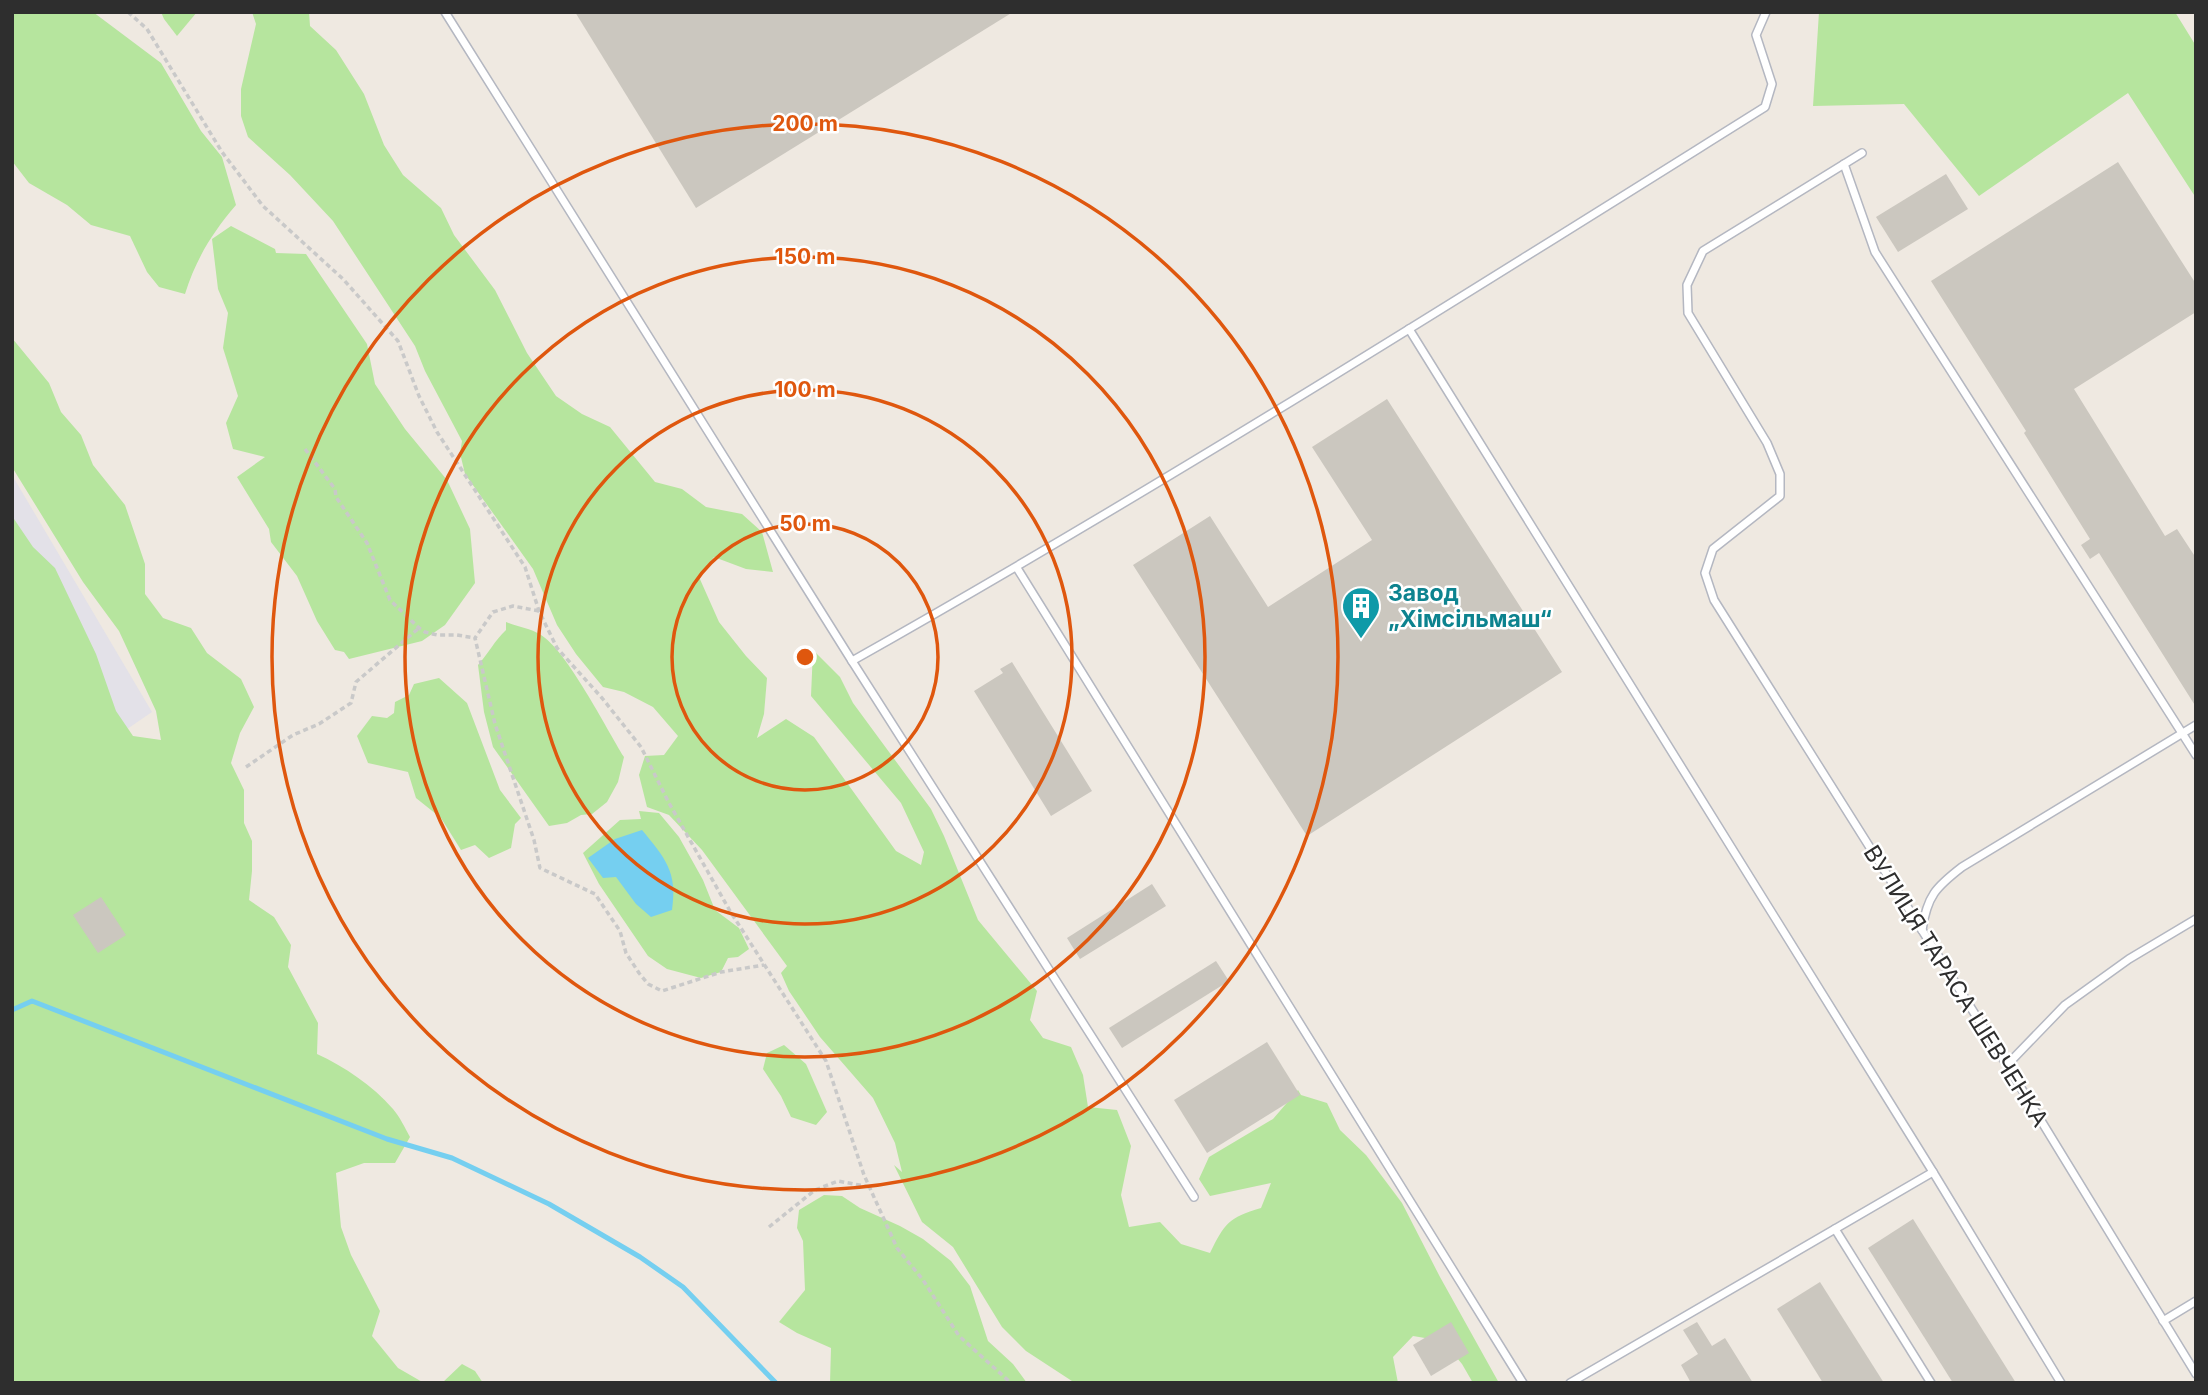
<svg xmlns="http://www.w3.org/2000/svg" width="2208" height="1395" viewBox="0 0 2208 1395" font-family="Inter,sans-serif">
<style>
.industrial{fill:#e3e1e8}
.green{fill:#b6e59e}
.water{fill:#75cff0}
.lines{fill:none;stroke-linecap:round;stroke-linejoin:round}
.stream{stroke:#75cff0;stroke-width:5}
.building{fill:#cbc7bf}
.lane-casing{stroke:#b4b7c1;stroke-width:10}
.path{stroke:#c9c9c9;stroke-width:3.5;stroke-dasharray:5 3.5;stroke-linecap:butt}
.lane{stroke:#fff;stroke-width:7}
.ring{fill:none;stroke:#df570e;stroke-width:3.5}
.labels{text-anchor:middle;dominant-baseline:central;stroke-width:5;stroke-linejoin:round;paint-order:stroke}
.culture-label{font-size:23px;font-weight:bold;fill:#0d838f;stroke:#fff;text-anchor:start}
.street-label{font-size:23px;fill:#2e2e2e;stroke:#fff}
.centre{fill:#df570e;stroke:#fff;stroke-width:3.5}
.ring-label{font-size:21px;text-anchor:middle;font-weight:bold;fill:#df570e;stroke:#fff;stroke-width:5;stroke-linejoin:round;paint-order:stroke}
</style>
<rect width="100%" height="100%" fill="#efe9e1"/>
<polygon class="industrial" points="12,475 152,712 12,808"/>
<g class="green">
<path d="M12,12h81l68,51 40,68 21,26 14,48c-24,28 -40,54 -51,89l-26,-7 -12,-15 -17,-36 -39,-11 -24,-20 -38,-22 -17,-22z"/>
<polygon points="161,12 197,12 177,36 164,19"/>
<path d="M252,12h57l1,14 26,24 28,44 20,51 19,30 38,33 13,27 41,55 32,63 29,43 26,18 28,13 45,55 27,7 24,18 36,7 20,18 11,40 -27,-3 -32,-12 -15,20 20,45 27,34 21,22 -3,36 -7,24 29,-19 28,18 82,114 25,14 3,-13 -23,-49 -90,-107 2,-46 27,27 13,26 78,106 13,27 34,84 59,71 -7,29 13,18 28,9 12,28 5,32 29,3 14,36 -10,49 8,32 31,-5 21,22 29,9c15,-30 18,-35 51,-45l10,-25 -61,13 -11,-17 10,-22 64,-38 25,-29 3,5 26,8 13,27 26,25 36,48 38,74 59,106h-26l-11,-19 -19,-23 -30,-5 -20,21 5,26h-323l-49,-32 -24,-24 -49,-80 -31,-25 -28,-57 8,7 -7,-29 -22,-45 -53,-61 -31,-46 -8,-18 6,-7 -85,-116 -33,-35 -22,-8 -8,-32 6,-19 19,-1 14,-19 -25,-29 -29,-15 -21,-5 -27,-33 -19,-29 -24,-56 -68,-95 -5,-21 2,-12 -37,-70 -10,-25 -82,-125 -43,-46 -42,-38 -7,-21v-27l15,-65z"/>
<polygon points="1819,12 2175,12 2196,46 2196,198 2128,93 1979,196 1904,104 1813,106"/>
<polygon points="231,226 275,249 276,253 306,254 367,344 375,384 405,429 447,480 470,529 475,583 445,625 422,641 349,659 344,652 335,650 317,621 297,576 271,542 269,529 237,477 265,457 233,449 226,423 238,396 223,348 228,313 218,289 212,239"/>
<path d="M12,338l37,45 12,29 20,23 12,30 32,40 20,59v30l18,24 28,10 16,25 34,26 13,28 -14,26 -9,30 13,27v33l8,18v30l-3,29 25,17 17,28 -3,22 30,56 -1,31c28,13 55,31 76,55 7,8 12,19 17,28l-15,26h-31l-28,10 5,54 10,28 29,56 -8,25 26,32 26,15h-412v-867l21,31 22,21 41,86 20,57 17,25 28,4 -5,-29 -37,-80 -36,-49 -71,-115z"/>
<path d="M506,622c11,5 24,6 35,13 26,16 65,93 83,122l-6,25 -11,20 -15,12 -11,1 -14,8 -18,3 -56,-79 -9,-35 -6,-47c10,-11 17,-25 28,-35z"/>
<polygon points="439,678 467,703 500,790 521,818 515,824 511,848 489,858 475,845 461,850 441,818 416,798 408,772 368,763 357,736 372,716 387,718 394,713 395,702 409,695 414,684"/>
<polygon points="639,811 659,813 679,837 703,880 715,910 739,928 749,949 738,957 728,958 721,972 701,978 667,969 648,956 599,884 583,853 620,820 641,819"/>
<polygon points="784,1045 806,1064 827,1112 816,1125 791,1117 781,1096 763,1069 767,1053"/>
<polygon points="824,1195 842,1196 860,1208 900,1226 923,1239 951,1261 970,1286 988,1341 1013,1364 1027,1383 830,1383 831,1348 797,1333 779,1322 805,1290 803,1241 797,1228 799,1210"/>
<polygon points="462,1364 475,1371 483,1383 442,1383"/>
</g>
<path class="water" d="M642,830c23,28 36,42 30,80l-21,7 -15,-13 -20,-27 -13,1 -15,-20 27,-19z"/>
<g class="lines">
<polyline class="stream" points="12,1010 32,1001 387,1139 452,1158 549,1204 640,1257 683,1287 776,1383"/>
</g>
<g class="building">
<polygon points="575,12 1013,12 696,208"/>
<polygon points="2118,162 2196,284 2196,312 2074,389 2165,536 2177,529 2196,558 2196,707 2099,553 2090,559 2081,545 2090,539 2024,433 2026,431 1931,281"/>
<polygon points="1946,174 1968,209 1898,252 1876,217"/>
<polygon points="1387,399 1562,672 1307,836 1133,565 1210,516 1268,607 1372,540 1312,447"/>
<polygon points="1012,662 1092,791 1051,816 974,691 1003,673 1000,669"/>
<polygon points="1152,884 1166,906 1080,959 1067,938"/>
<polygon points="101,897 126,935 98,953 73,915"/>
<polygon points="1216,961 1229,981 1122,1048 1109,1028"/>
<polygon points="1267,1042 1300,1095 1207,1153 1174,1100"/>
<polygon points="1913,1219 2016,1383 1953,1383 1868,1248"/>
<polygon points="1820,1282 1884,1383 1823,1383 1777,1309"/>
<polygon points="1451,1322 1469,1353 1431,1376 1413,1345"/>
<polygon points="1697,1322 1712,1346 1725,1338 1753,1383 1691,1383 1681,1365 1698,1354 1683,1330"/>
</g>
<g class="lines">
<defs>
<g id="lane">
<polyline points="445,12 852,661 1194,1197"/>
<polyline points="1862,153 1703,251 1687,285 1688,313 1767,443 1780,474 1780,496 1713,549 1705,573 1714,600 2007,1065 2196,1374"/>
<polyline points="1844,164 1875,252 2196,755"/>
<polyline points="1409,329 1933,1172 2061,1383"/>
<polyline points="1017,568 1523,1383"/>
<path d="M852,661c310,-175 611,-365 913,-554l7,-23 -16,-49 10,-23"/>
<path d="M1922,930c5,-34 14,-43 40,-63l234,-142"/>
<polyline points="2007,1065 2065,1005 2129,959 2196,919"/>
<polyline points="1835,1229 1931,1383"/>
<polyline points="2163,1321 2196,1301"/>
<polyline points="1570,1383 1933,1172"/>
</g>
</defs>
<use href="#lane" class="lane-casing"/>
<g class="path">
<polyline points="128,12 147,29 222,152 263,206 343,279 398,341 419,396 437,432 525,567 539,611 557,648 602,698 641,747 669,803 730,911 826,1061 864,1175 897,1248 923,1280 959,1336 1011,1383"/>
<polyline points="305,449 335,489 336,497 367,543 390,600 419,628 425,632 437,635 457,635 475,638"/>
<polyline points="539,611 513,606 493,612 475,638 495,724 534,840 540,868 595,894 620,931 626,953 639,973 648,984 662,991 721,972 764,965"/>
<polyline points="246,767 293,735 319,724 351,703 356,682 419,628"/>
<polyline points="769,1227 815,1190 838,1181 870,1187"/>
</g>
<use href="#lane" class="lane"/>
</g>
<g class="ring">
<circle cx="805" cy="657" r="133"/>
<circle cx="805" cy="657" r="267"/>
<circle cx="805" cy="657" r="400"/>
<circle cx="805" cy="657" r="533"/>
</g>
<defs>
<symbol id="building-pin" viewBox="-11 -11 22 30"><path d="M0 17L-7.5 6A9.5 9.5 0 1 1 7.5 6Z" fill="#0f9aa8" stroke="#fff"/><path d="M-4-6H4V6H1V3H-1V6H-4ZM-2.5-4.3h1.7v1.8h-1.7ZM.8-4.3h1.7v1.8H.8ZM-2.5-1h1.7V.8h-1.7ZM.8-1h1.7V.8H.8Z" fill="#fff"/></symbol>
</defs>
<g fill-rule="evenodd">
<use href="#building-pin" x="1339" y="584" width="44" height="60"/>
</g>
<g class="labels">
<g class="culture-label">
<text x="1388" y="593">Завод<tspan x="1388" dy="26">„Хімсільмаш“</tspan></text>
</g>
<g class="street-label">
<text transform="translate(1956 986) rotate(58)">ВУЛИЦЯ ТАРАСА ШЕВЧЕНКА</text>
</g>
</g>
<circle cx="805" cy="657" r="10" class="centre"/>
<g class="ring-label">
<text x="805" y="131">200 m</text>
<text x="805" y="264">150 m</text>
<text x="805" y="397">100 m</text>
<text x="805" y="531">50 m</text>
</g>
<rect width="2208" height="1395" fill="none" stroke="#2e2e2e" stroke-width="28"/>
</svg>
